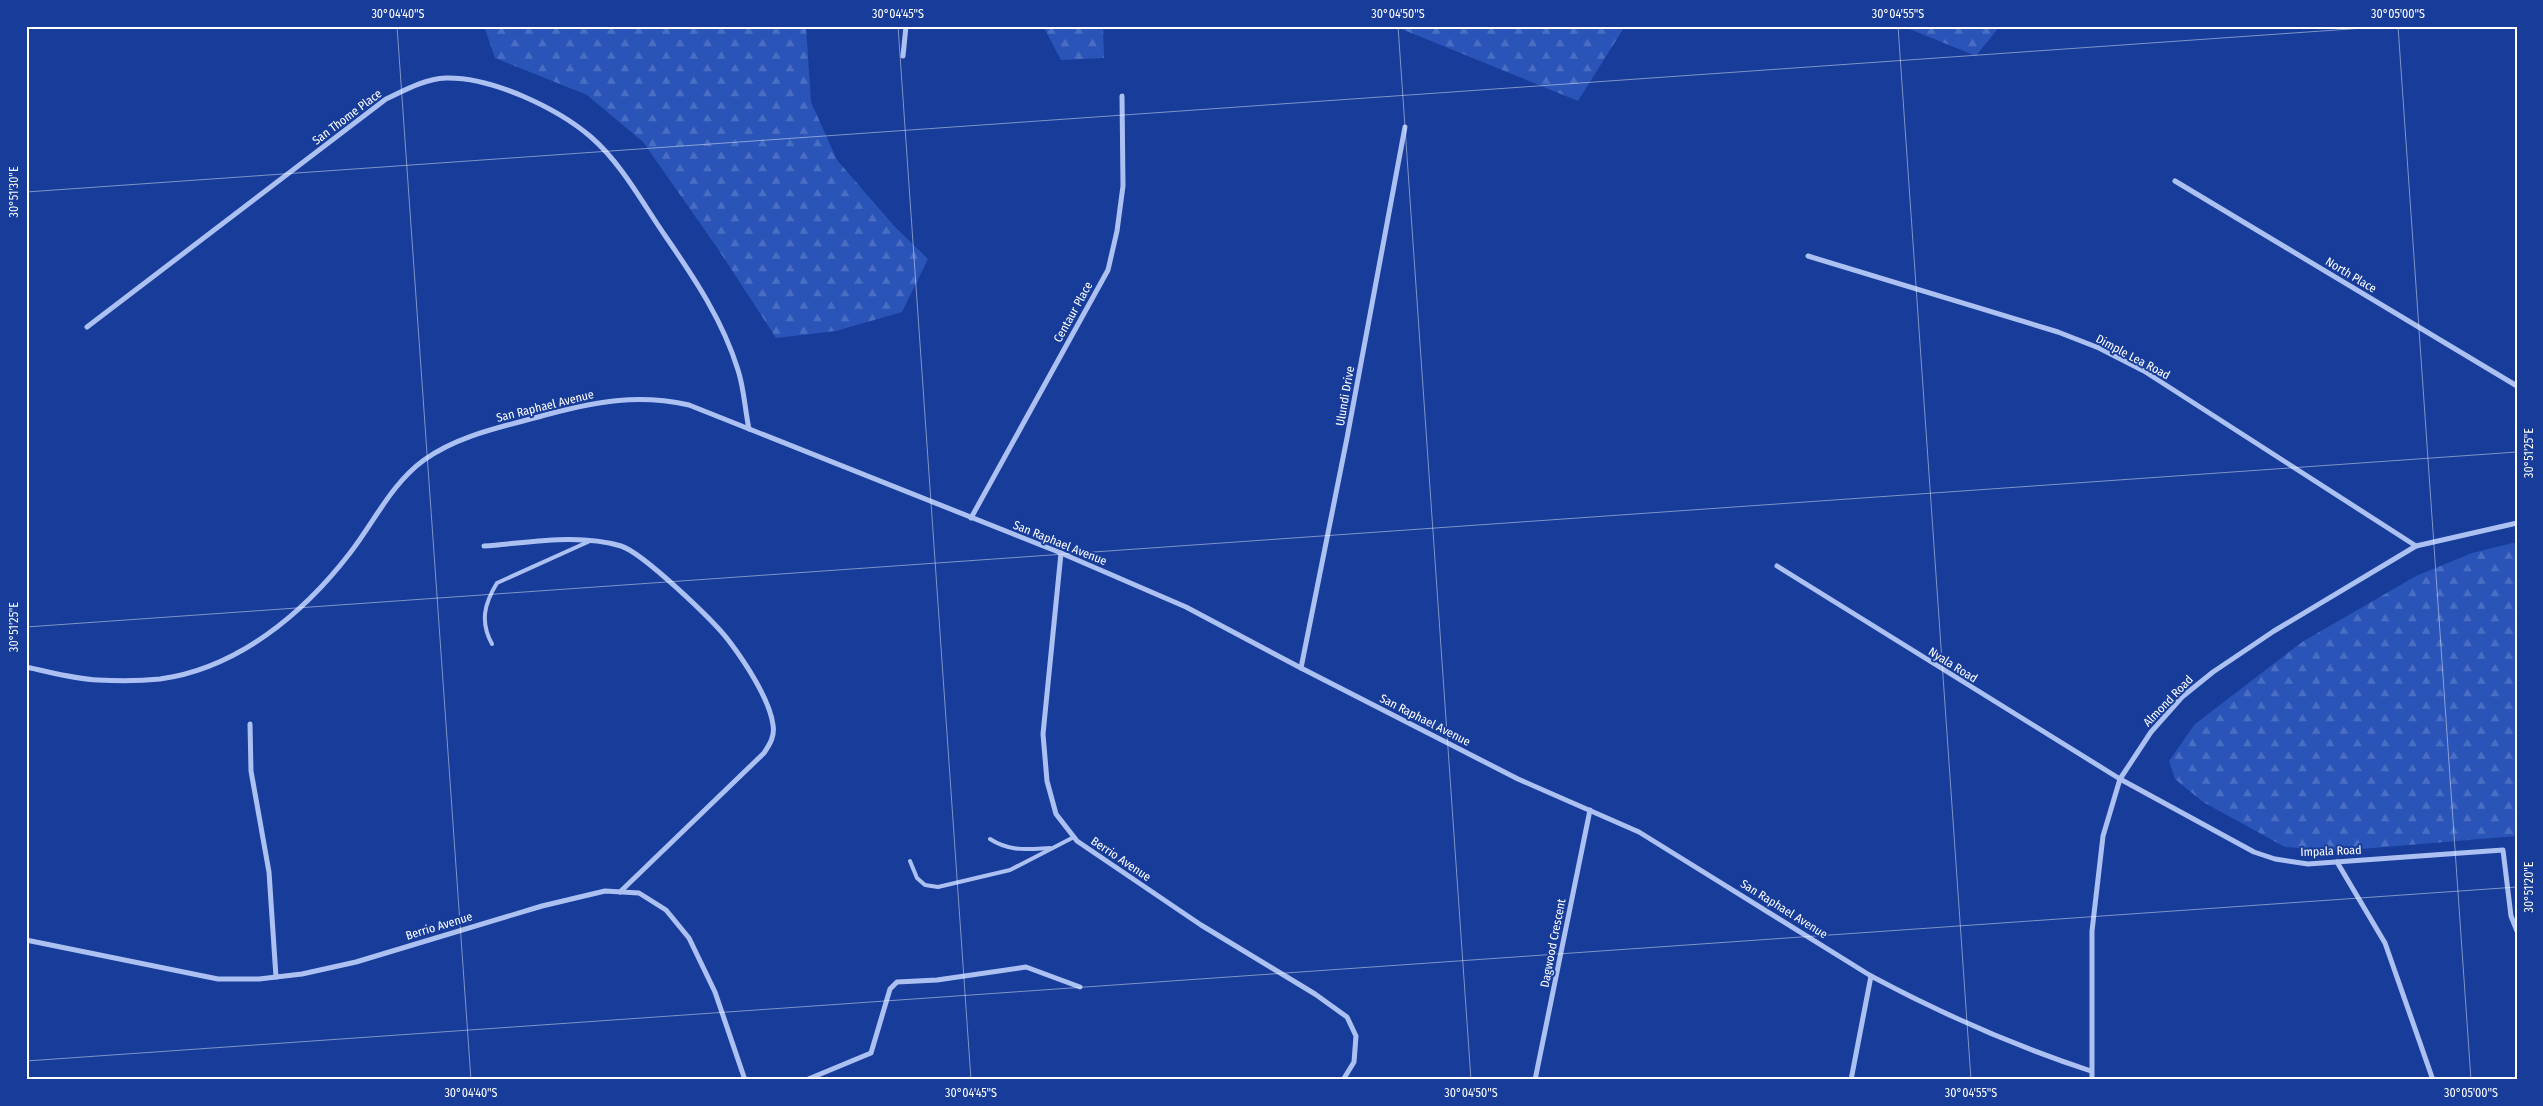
<svg xmlns="http://www.w3.org/2000/svg" width="2543" height="1106" viewBox="0 0 2543 1106" font-family="'Fira Sans Condensed',sans-serif">
<style>
.forest{fill:url(#forest-firs)}
.lines{fill:none;stroke-linecap:round;stroke-linejoin:round}
.service{stroke:#acc1f2;stroke-width:4}
.minor{stroke:#acc1f2;stroke-width:5}
.ticks{fill:none;stroke:#fff;stroke-width:1;stroke-opacity:0.45}
.labels{text-anchor:middle;dominant-baseline:central;stroke-width:4;stroke-linejoin:round;paint-order:stroke}
.street-label{font-size:12px;fill:#fff;stroke:#173c9a}
.neatline{fill:none;stroke:#fff;stroke-width:2}
.ticks-label{font-size:12px;text-anchor:middle;fill:#fff}
</style>
<defs>
<pattern id="forest-firs" width="22" height="20" patternUnits="userSpaceOnUse" patternTransform="scale(1.25)"><rect width="22" height="20" fill="#2a54b8"/><path d="M5 1l3.5 6h-7zM16 11l3.5 6h-7z" fill="#4a6ec3"/></pattern>
</defs>
<rect width="100%" height="100%" fill="#173c9a"/>
<g class="forest">
<polygon points="484,26 806,26 811,102 837,160 895,227 928,259 902,312 836,331 776,338 718,249 643,142 587,95 495,58"/>
<polygon points="1043,26 1103,26 1104,58 1061,60"/>
<polygon points="1394,26 1625,26 1578,101"/>
<polygon points="1902,26 2000,26 1976,56"/>
<polygon points="2517,542 2517,836 2337,851 2285,847 2203,802 2175,779 2169,761 2195,724 2302,642 2416,576 2472,553"/>
</g>
<g class="lines">
<g class="service">
<path d="M492,644c-12,-22 -8,-40 5,-61l93,-42"/>
<path d="M990,839c20,13 38,10 60,9"/>
<polyline points="910,861 917,878 925,885 938,887 1010,870 1074,837"/>
</g>
<g class="minor">
<polyline points="903,56 906,26"/>
<polyline points="2175,181 2517,386"/>
<polyline points="1808,256 2058,332 2099,348 2144,371 2416,546"/>
<path d="M87,327l299,-228c19,-9 38,-20 60,-21 46,-1 111,30 145,59 31,27 52,67 75,100 29,42 57,84 72,133 6,18 7,40 11,59"/>
<polyline points="971,518 1108,270 1117,231 1123,186 1122,96"/>
<path d="M484,546c44,-3 93,-13 137,0 22,7 93,75 108,95 16,21 41,59 44,84 2,11 -3,19 -9,28l-144,139"/>
<polyline points="1061,553 1043,734 1047,781 1056,814 1077,841 1201,925 1315,994 1347,1017 1356,1036 1354,1062 1343,1080"/>
<polyline points="1777,566 2120,779 2254,852 2275,859 2308,864 2503,850 2511,916 2517,931"/>
<path d="M26,667c24,5 48,12 72,13 20,1 42,1 62,-1 78,-11 143,-65 190,-126 24,-31 42,-70 74,-93 36,-26 83,-34 125,-46 50,-13 89,-20 140,-9l372,148 125,54 115,61 217,111 121,53 232,144c71,38 144,70 220,95"/>
<polyline points="1301,668 1347,438 1405,127"/>
<polyline points="250,724 251,771 269,872 276,977"/>
<polyline points="2337,862 2385,943 2433,1080"/>
<polyline points="26,940 218,979 259,979 302,974 356,962 542,906 605,891 639,893 666,910 689,938 715,992 745,1080"/>
<polyline points="806,1080 871,1053 890,989 897,982 937,980 1026,967 1080,987"/>
<polyline points="1535,1080 1590,810"/>
<polyline points="1851,1080 1871,976"/>
<polyline points="2092,1080 2092,931 2103,836 2120,779 2151,732 2182,697 2213,672 2274,631 2416,546 2517,523"/>
</g>
</g>
<path class="ticks" d="M397,26l74,1054M898,26l73,1054M1398,26l73,1054M1898,26l73,1054M2398,26l73,1054M26,192l2367,-166M26,627l2491,-175M26,1061l2491,-174"/>
<g class="labels">
<g class="street-label">
<text transform="translate(347 117) rotate(-37)">San Thome Place</text>
<text transform="translate(2351 275) rotate(31)">North Place</text>
<text transform="translate(1073 312) rotate(-61)">Centaur Place</text>
<text transform="translate(2133 357) rotate(28)">Dimple Lea Road</text>
<text transform="translate(1345 396) rotate(-80)">Ulundi Drive</text>
<text transform="translate(545 406) rotate(-14)">San Raphael Avenue</text>
<text transform="translate(1060 543) rotate(22)">San Raphael Avenue</text>
<text transform="translate(1953 665) rotate(32)">Nyala Road</text>
<text transform="translate(2168 701) rotate(-46)">Almond Road</text>
<text transform="translate(1425 720) rotate(27)">San Raphael Avenue</text>
<text transform="translate(2331 851) rotate(-2)">Impala Road</text>
<text transform="translate(1121 859) rotate(34)">Berrio Avenue</text>
<text transform="translate(1784 909) rotate(32)">San Raphael Avenue</text>
<text transform="translate(439 926) rotate(-17)">Berrio Avenue</text>
<text transform="translate(1553 943) rotate(-79)">Dagwood Crescent</text>
</g>
</g>
<rect width="2543" height="1106" fill="none" stroke="#173c9a" stroke-width="55"/>
<rect x="28" y="28" width="2488" height="1050" class="neatline"/>
<g class="ticks-label">
<text x="398" y="18">30°04'40"S</text>
<text x="898" y="18">30°04'45"S</text>
<text x="1398" y="18">30°04'50"S</text>
<text x="1898" y="18">30°04'55"S</text>
<text x="2398" y="18">30°05'00"S</text>
<text transform="translate(14 192) rotate(-90)" y="4">30°51'30"E</text>
<text transform="translate(2529 453) rotate(-90)" y="4">30°51'25"E</text>
<text transform="translate(14 627) rotate(-90)" y="4">30°51'25"E</text>
<text transform="translate(2529 887) rotate(-90)" y="4">30°51'20"E</text>
<text x="471" y="1097">30°04'40"S</text>
<text x="971" y="1097">30°04'45"S</text>
<text x="1471" y="1097">30°04'50"S</text>
<text x="1971" y="1097">30°04'55"S</text>
<text x="2471" y="1097">30°05'00"S</text>
</g>
</svg>
